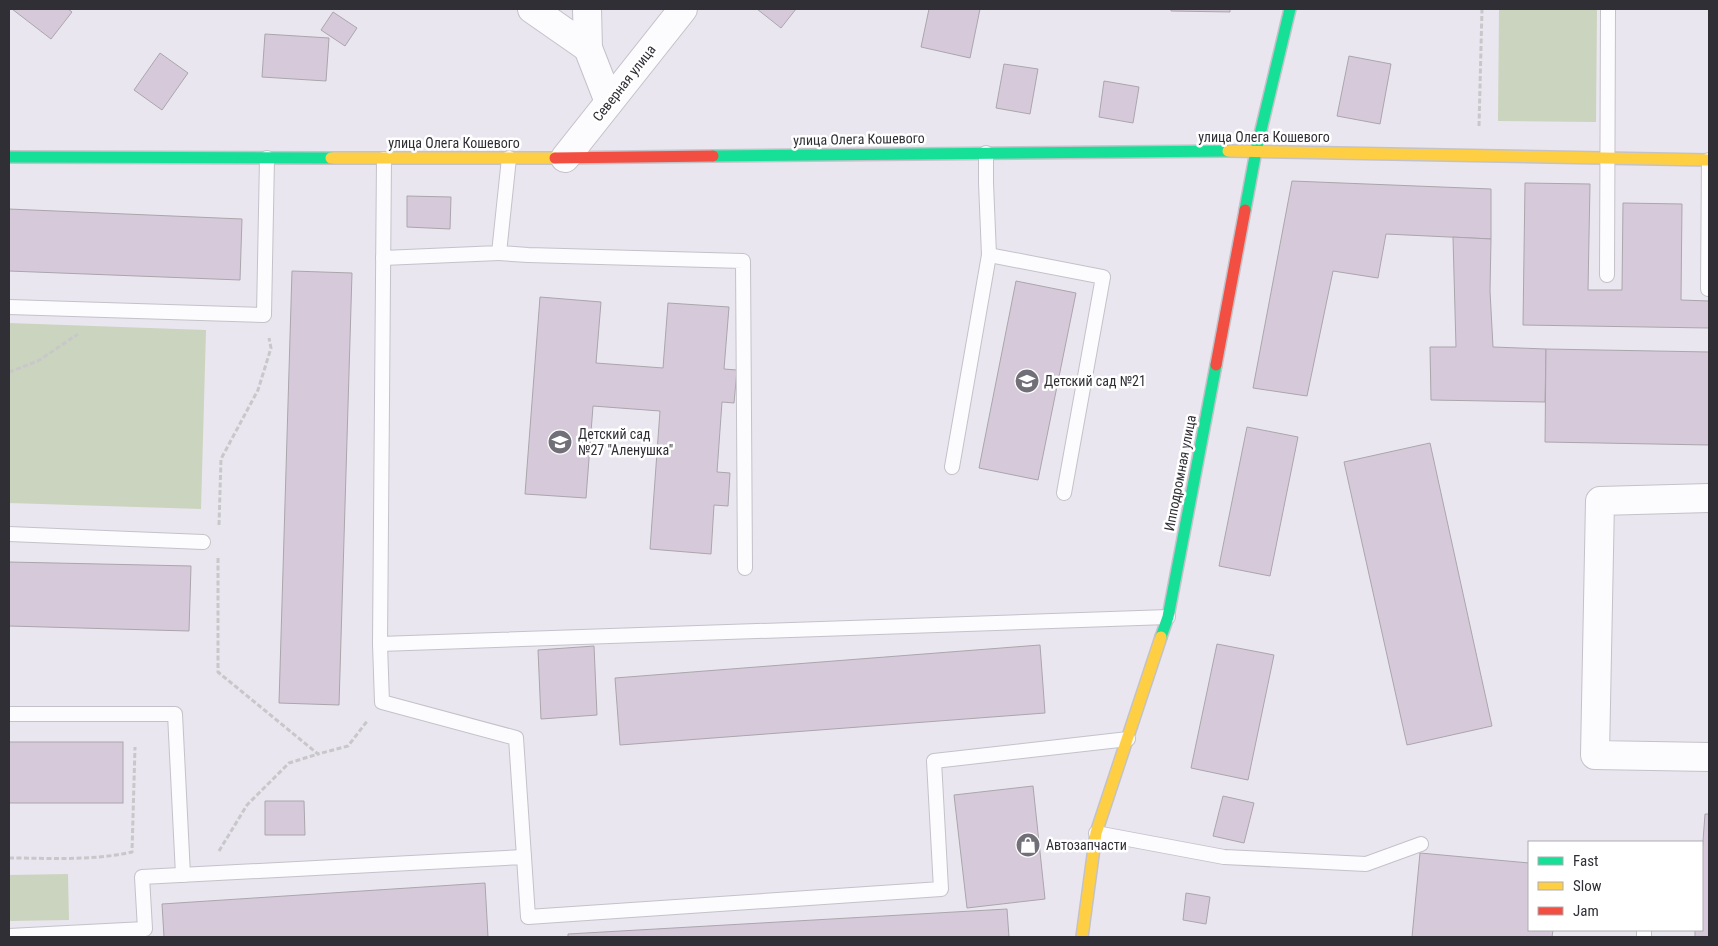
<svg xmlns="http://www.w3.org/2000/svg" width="1718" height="946" viewBox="0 0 1718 946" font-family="'Roboto Condensed',sans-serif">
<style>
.green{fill:#cbd4bf}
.building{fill:#d6cada;stroke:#aaa6ac}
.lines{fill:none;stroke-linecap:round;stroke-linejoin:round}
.lane-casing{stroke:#c4c2c9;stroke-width:16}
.street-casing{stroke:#c4c2c9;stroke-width:30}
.fast-casing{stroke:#c4c2c9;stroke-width:14}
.slow-casing{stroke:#c4c2c9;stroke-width:14}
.jam-casing{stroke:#c4c2c9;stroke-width:14}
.path{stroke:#c8c8ca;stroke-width:3;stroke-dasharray:5 2.5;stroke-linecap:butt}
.lane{stroke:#fcfbfd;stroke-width:14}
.street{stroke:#fcfbfd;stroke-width:28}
.fast{stroke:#16e098;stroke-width:11}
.slow{stroke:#ffcf43;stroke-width:11}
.jam{stroke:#f24e42;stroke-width:11}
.labels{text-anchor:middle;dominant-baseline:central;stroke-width:5;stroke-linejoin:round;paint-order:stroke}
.street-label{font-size:14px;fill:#312f36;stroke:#fff}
.poi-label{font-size:14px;fill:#312f36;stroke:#fff;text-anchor:start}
</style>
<rect width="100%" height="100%" fill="#e9e6ef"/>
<g class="green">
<polygon points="1499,9 1597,9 1596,122 1498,121"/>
<polygon points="9,323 206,330 201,509 9,503"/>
<polygon points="68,874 69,920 9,921 9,875"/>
</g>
<g class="building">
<polygon points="12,9 68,9 72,12 51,39"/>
<polygon points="757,9 796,9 781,28"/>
<polygon points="929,9 980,9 970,58 921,47"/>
<polygon points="1171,9 1230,9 1230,12 1171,11"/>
<polygon points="333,12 357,28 345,46 321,30"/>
<polygon points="265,34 329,38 326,81 262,77"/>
<polygon points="160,53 188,73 162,110 134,90"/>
<polygon points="1349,56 1391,64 1380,124 1337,116"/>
<polygon points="1004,64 1038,69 1030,114 996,108"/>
<polygon points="1104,81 1139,87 1133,123 1099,117"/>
<polygon points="1292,181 1491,189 1491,239 1386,234 1378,278 1333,271 1307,396 1253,388"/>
<polygon points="1525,183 1590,184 1588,290 1622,290 1623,203 1682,204 1681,300 1709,301 1709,328 1523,325"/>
<polygon points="407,196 451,197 450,229 407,227"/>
<polygon points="9,209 242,219 240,280 9,271"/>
<polygon points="1453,237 1491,239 1490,291 1493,347 1546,349 1545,402 1431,400 1430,347 1456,347"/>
<polygon points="292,271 352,273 339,705 279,703"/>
<polygon points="1016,281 1076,293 1038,480 979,468"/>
<polygon points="540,297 601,302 596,363 663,368 668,303 729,307 724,369 737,370 734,403 722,402 717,472 730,473 728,506 714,505 711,554 650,549 660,411 593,406 586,498 525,494"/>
<polygon points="1546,349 1709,352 1709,445 1545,442"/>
<polygon points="1247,427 1298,437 1270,576 1219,566"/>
<polygon points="1430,443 1492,726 1407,745 1344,462"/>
<polygon points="9,562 191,566 189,631 9,626"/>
<polygon points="1217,644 1274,655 1248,780 1191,768"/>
<polygon points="1040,645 1045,713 620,745 615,678"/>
<polygon points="594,646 597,715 541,719 538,650"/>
<rect x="9" y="742" width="114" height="61"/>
<polygon points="1033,786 1045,899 967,908 954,795"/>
<polygon points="1223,796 1254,803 1244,843 1213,836"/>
<polygon points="265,801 304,801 305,835 265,835"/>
<polygon points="1705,814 1709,814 1709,937 1695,937 1695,930 1702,930 1702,854"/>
<polygon points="1420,853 1529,863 1529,930 1553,930 1552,937 1412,937"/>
<polygon points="485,883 488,937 164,937 162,904"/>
<polygon points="1186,893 1210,897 1206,924 1183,920"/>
<polygon points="1007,909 1009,937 568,937 568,934"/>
</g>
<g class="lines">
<defs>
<g id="lane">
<polyline points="384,159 380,644 1168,617"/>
<polyline points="499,253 528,255 743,261 745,568"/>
<polyline points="989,255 1103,277 1064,493"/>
<polyline points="383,258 499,253 509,158"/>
<polyline points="1607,275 1608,9"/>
<polyline points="1708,289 1709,160"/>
<polyline points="9,307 264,315 267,158"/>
<polyline points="952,467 989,255 986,183 986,153"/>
<polyline points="9,534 203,542"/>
<polyline points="380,644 382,702 516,738 524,857"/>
<polyline points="9,714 175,714 183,875"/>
<polyline points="1096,833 1224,857 1366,864 1421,844"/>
<polyline points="9,936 145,929 142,877 524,857 528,917 941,889 934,761 1128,739"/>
<polyline points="1644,937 1644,930"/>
</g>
<g id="street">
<polyline points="532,9 588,48"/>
<polyline points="587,9 588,48 609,102"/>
<polyline points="565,158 683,9"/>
<polyline points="1709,498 1600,501 1595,755 1709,757"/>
</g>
<g id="fast">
<polyline points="713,156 1228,151"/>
<polyline points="9,157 331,158"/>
<polyline points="1245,210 1256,151 1290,9"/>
<polyline points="1161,637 1168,617 1216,365"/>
</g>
<g id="slow">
<polyline points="1228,151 1709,160"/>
<polyline points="331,158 555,158"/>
<polyline points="1082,937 1096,833 1161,637"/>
</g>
<g id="jam">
<polyline points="555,158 713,156"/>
<polyline points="1216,365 1245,210"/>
</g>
</defs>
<use href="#lane" class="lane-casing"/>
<use href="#street" class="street-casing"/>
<use href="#fast" class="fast-casing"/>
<use href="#slow" class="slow-casing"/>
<use href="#jam" class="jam-casing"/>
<g class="path">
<polyline points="1479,126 1482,9"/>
<polyline points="9,372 38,361 78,334"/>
<polyline points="219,525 221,459 258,390 271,348 269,338"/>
<polyline points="218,558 218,672 318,754 348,746 368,720"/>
<polyline points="219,851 247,805 289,763 318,754"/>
<path d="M9,858c41,0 83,3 123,-6l3,-105"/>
</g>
<use href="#lane" class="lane"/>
<use href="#street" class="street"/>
<use href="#fast" class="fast"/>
<use href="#slow" class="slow"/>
<use href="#jam" class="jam"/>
</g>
<defs>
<symbol id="school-disc" viewBox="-11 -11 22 22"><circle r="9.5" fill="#716f77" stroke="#fff"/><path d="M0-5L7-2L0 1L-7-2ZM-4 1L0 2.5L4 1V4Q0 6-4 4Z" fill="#fff"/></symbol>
<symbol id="shop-disc" viewBox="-11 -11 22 22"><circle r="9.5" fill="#716f77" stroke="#fff"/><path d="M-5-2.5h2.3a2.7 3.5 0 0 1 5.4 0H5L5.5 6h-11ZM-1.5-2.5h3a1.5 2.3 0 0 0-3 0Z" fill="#fff"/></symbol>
</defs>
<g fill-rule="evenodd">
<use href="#school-disc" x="1013" y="367" width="28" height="28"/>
<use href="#school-disc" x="546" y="428" width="28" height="28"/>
<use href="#shop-disc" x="1014" y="831" width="28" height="28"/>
</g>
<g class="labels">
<g class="street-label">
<text transform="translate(624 83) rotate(-52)">Северная улица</text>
<text x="1264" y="137">улица Олега Кошевого</text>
<text transform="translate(859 139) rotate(-1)">улица Олега Кошевого</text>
<text x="454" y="143">улица Олега Кошевого</text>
<text transform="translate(1180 473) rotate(-79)">Ипподромная улица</text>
</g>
<g class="poi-label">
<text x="1044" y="381">Детский сад №21</text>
<text x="578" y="434">Детский сад<tspan x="578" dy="16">№27 "Аленушка"</tspan></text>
<text x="1046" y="845">Автозапчасти</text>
</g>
</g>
<rect width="1718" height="946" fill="none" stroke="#312f36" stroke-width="20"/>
<rect x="1528" y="841" width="175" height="90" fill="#ffffff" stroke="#adacaf"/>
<rect x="1538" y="857" width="25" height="8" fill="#16e098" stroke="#adacaf"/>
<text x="1573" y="866" font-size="15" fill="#312f36">Fast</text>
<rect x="1538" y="882" width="25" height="8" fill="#ffcf43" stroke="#adacaf"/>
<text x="1573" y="891" font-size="15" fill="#312f36">Slow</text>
<rect x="1538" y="907" width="25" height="8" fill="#f24e42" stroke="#adacaf"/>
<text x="1573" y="916" font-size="15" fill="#312f36">Jam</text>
</svg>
